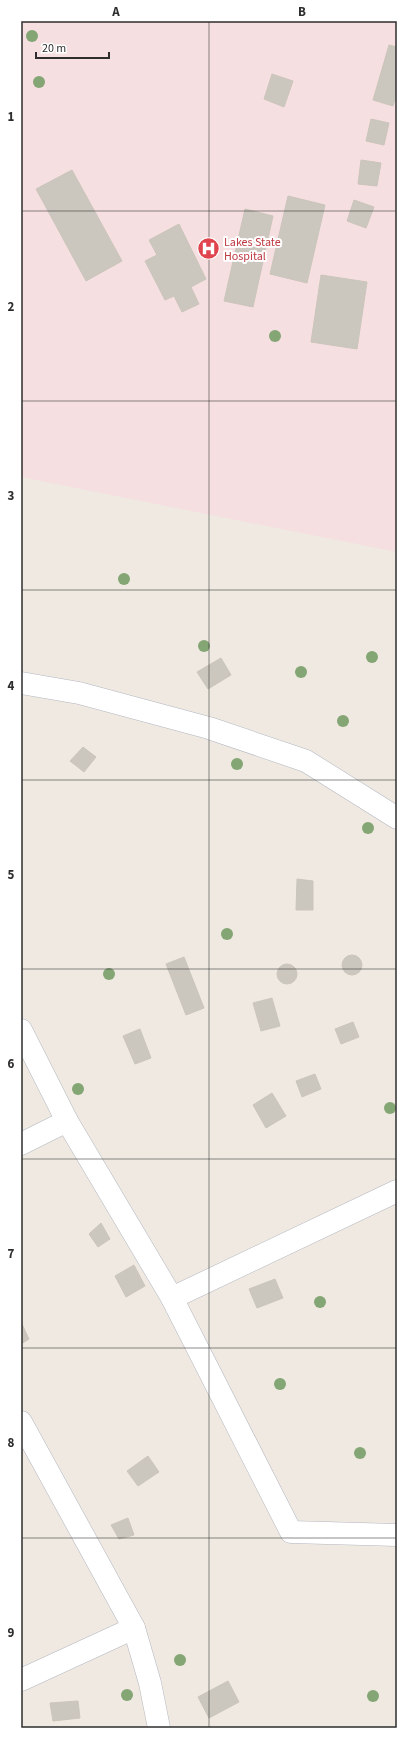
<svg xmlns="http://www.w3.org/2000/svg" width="418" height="1749" viewBox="0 0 418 1749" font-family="'Source Sans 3',sans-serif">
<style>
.medical{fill:#f5dfe0}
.building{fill:#cbc7bf;stroke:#cbc5ba}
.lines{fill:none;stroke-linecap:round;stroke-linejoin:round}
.minor-casing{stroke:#b4b7c1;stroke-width:23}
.minor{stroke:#fff;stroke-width:22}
.tree{fill:#84a574}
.grid{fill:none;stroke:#2e2e2e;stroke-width:1;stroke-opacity:0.55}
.labels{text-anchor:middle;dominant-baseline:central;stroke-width:4;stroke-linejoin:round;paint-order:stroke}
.health-label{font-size:12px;fill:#be3a42;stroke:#fff;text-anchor:start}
.neatline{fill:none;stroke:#2e2e2e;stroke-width:1.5}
.grid-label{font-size:13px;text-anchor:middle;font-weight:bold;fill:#2e2e2e}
</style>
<rect width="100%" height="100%" fill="#efe9e1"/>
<polygon class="medical" points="21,21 397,21 397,552 21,477"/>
<g class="building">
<polygon points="389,45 397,47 397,93 393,106 373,100"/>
<polygon points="272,74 293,81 284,107 264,99"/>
<polygon points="371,119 389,123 384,145 366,141"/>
<polygon points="361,160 381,163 377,186 358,184"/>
<polygon points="72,170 122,261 86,281 36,189"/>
<polygon points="288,196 325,205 307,283 270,274"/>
<polygon points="354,200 374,207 366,228 347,221"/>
<polygon points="245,209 273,216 253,307 224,301"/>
<polygon points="179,224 206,279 191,287 199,304 182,312 174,296 165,300 145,261 157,255 149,240"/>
<polygon points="321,275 367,282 357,349 311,342"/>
<polygon points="221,658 231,675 208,689 197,672"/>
<polygon points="83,747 96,757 84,772 70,761"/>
<polygon points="297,879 313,881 313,910 296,910"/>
<circle cx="352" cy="965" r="10"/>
<polygon points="184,957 204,1008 186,1015 166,964"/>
<circle cx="287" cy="974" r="10"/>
<polygon points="272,998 280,1026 261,1031 253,1003"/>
<polygon points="353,1022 359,1037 341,1044 335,1029"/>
<polygon points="140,1029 151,1058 135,1064 123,1036"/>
<polygon points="315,1074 321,1089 302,1097 296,1081"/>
<polygon points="272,1093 286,1116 266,1128 253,1105"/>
<polygon points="101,1223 110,1239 98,1247 89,1234"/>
<polygon points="134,1265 145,1286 126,1297 115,1276"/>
<polygon points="275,1279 283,1298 257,1308 249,1289"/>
<polygon points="21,1322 29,1339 21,1344"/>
<polygon points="148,1456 159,1472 138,1486 127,1471"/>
<polygon points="128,1518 134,1535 119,1539 111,1525"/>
<polygon points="228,1681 239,1702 209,1718 198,1697"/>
<polygon points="78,1701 80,1718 53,1721 50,1703"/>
</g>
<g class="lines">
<defs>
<g id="minor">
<polyline points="21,683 79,693 209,728 306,761 397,818"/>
<polyline points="21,1030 67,1121 172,1298 291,1532 397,1535"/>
<polyline points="21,1144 67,1121"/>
<polyline points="172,1298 397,1191"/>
<polyline points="21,1422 134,1628 150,1683 159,1728"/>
<polyline points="21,1680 134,1628"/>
</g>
</defs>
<use href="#minor" class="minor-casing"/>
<use href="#minor" class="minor"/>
</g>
<g class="tree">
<circle cx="32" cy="36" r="6"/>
<circle cx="39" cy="82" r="6"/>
<circle cx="275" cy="336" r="6"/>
<circle cx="124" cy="579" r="6"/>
<circle cx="204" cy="646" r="6"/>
<circle cx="372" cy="657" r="6"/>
<circle cx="301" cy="672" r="6"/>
<circle cx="343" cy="721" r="6"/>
<circle cx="237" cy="764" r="6"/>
<circle cx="368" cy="828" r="6"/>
<circle cx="227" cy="934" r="6"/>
<circle cx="109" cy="974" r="6"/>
<circle cx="78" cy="1089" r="6"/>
<circle cx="390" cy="1108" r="6"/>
<circle cx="320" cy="1302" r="6"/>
<circle cx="280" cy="1384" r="6"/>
<circle cx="360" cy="1453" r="6"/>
<circle cx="180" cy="1660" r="6"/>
<circle cx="127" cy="1695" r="6"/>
<circle cx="373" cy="1696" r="6"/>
</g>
<path class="grid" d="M209,21v1707M21,211h376M21,401h376M21,590h376M21,780h376M21,969h376M21,1159h376M21,1348h376M21,1538h376"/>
<defs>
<symbol id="hospital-disc" viewBox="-11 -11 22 22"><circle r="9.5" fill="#e0444e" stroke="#fff"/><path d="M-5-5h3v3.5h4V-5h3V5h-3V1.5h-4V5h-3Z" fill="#fff"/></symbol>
</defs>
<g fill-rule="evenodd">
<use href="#hospital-disc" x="196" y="236" width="25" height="25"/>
</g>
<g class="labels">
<g class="health-label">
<text x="224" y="242">Lakes State<tspan x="224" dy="14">Hospital</tspan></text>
</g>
</g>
<rect width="418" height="1749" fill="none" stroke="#ffffff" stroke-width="44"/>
<path d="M36 52v6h73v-6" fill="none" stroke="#2e2e2e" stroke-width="2"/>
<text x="42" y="52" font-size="12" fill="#2e2e2e" stroke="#ffffff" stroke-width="3" paint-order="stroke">20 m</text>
<rect x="22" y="22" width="374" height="1705" class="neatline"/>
<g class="grid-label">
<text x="116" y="16">A</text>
<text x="302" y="16">B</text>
<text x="11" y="121">1</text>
<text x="11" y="311">2</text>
<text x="11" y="500">3</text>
<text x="11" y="690">4</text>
<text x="11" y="879">5</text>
<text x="11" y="1068">6</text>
<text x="11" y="1258">7</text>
<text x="11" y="1447">8</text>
<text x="11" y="1637">9</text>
</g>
</svg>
